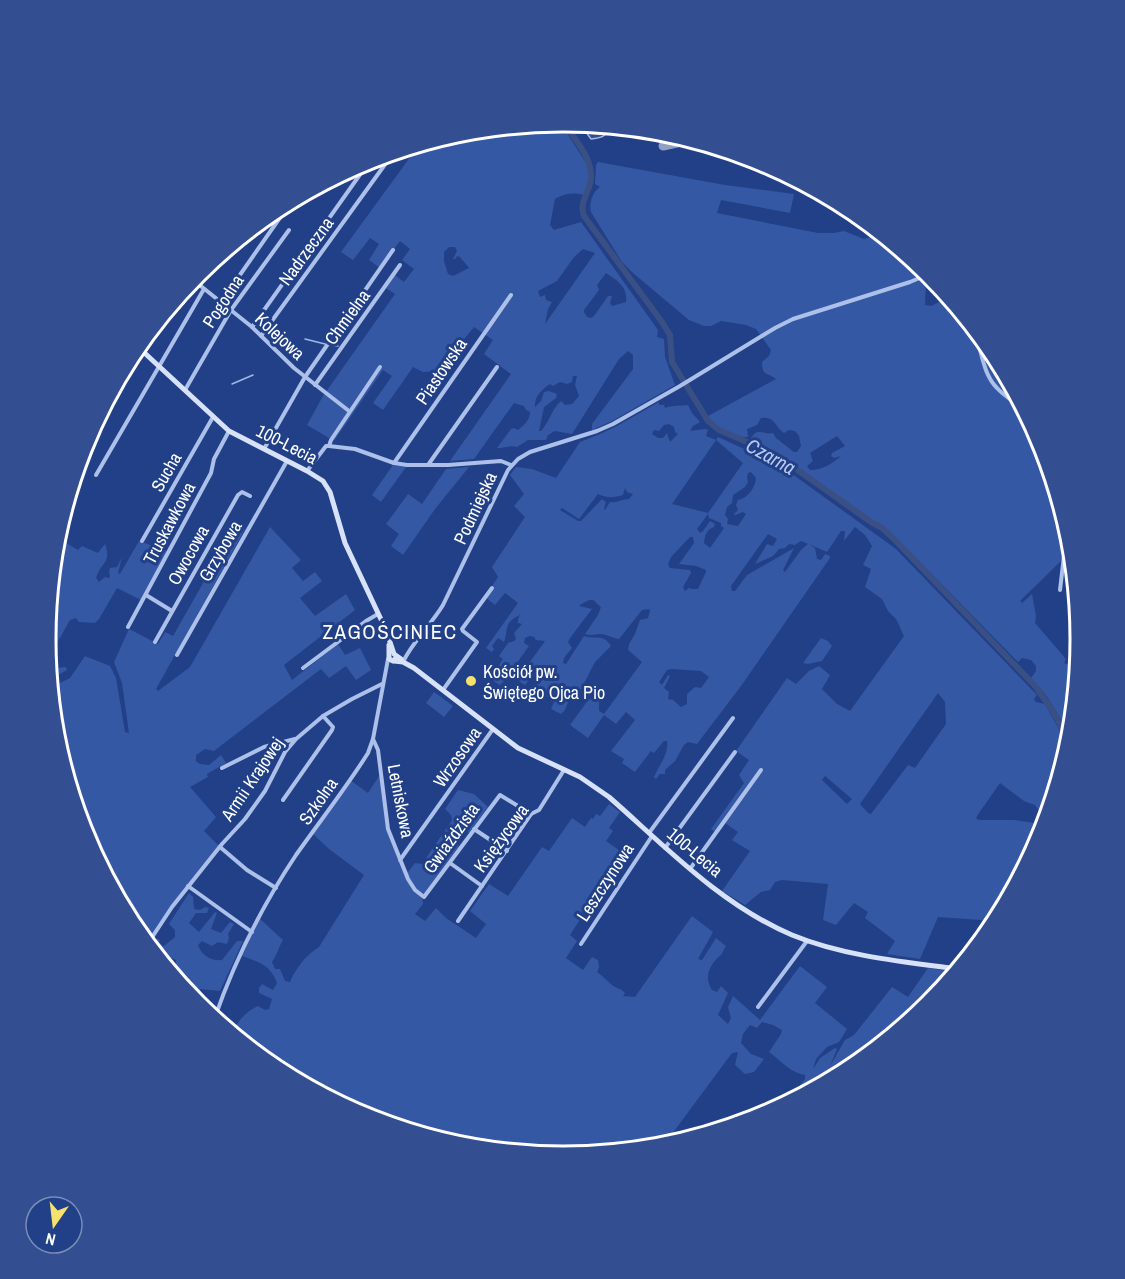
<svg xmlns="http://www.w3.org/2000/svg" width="1125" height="1279" viewBox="0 0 1125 1279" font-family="'Archivo Narrow',sans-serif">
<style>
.green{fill:#3558a4;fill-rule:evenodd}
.water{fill:#3a5085;stroke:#a0b8eb;stroke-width:1.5}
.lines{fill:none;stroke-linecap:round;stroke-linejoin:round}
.stream{stroke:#a0b8eb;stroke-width:1.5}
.river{stroke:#3a5085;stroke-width:6}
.taxiway{stroke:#90a0c3;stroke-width:9}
.street{stroke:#acc0ea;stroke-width:4}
.secondary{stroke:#d7e1f8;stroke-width:5}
.poi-dot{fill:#f6e16e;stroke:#214087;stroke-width:2}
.labels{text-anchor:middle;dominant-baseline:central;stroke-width:6;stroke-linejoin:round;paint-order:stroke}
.street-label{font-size:18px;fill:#fff;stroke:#214087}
.poi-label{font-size:18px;fill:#fff;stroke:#214087;text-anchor:start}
.water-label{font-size:20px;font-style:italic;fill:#b8caf1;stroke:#214087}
.quarter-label{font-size:21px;letter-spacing:1.5px;fill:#fff;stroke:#214087}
.rim{fill:none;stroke:#fff;stroke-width:3}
</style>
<rect width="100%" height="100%" fill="#214087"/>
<g class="green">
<path d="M560,122l26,41 5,16 -8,16c-7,-3 -21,-1 -28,4l-5,26 4,5 27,-8 77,108 -1,7 7,2 1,18 10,28 -63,36 -20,9v-6l41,-55v-14l-5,-4 -9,8 -47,75 -17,-3 -7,4 -2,5h-18l-11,7c-7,-2 -13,1 -20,1l14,-19 3,-1 4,2c6,-5 12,-10 12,-18l-4,-2 -2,-4 -10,-3 -40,56 -24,2 61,-87 -27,-20 9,-14 -19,-13 -36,44 -15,1 -10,-5 -30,43 -10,-7 19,-27 -9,-6 -49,71 -27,-16 16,-29 72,-102 -9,-6 9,-13 9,7 10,-13 -12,-9 8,-11 -10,-8 -20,27 -11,-8 10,-16 -9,-6 -17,22 -12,-8 78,-107 43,-13zM449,247h6l2,4 -4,8h2l2,-3 3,1 9,11 -16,8 -5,-2 -4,-13v-9zM583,249l12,4 -50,71 3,-15 4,-7 -6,-2 -1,-5 -5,2 -2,-6 19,-10 17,-24zM606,273c11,7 22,14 20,29l-14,4 -2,-3 2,-7h-4l-14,20 -3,2 -4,-1 -3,-5v-2l15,-20 -2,-5zM573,376h4l-2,9 4,11 -7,8 -7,1 -4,-4c-10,9 -11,20 -20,30h-2l5,-24 12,-9 1,-4 -8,-3 -5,1 -3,9 -6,6c-1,-10 7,-18 15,-23l3,2 7,-4 7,2 5,-2z"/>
<path d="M598,162l127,23 69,9 -4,19 -69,-13 -4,13 101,20h16l10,-2 20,8 6,-2 7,3v-3l3,-3 15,12 -1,1 4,2 29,23 -4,2 3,8 -1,23 6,1 17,-8 45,54 48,90 29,97 2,19 -6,-3 -4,3 -2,4 -40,39 2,2 10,-9 4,22 -1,7 31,36 -2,4 6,2 2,-2v-5l6,-1 -8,80c-12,-23 -21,-41 -39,-59l5,-7v-5l-5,-6 -9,-2 -4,4 -110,-112 -26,-23 -11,-6 -93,-67 -29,-13c2,-2 3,-5 5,-7 5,-5 13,1 19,-1l3,5 18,14h3l4,-6 -2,-10 -4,-5 -6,-1 -5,3c-9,-6 -9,-17 -23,-15l-4,7 -10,4 1,8c-10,1 -27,-6 -34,-13 -2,-2 -4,-5 -6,-8l68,-37c-9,-7 -14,-3 -14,-17l7,-6 2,-6 -15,-21 -10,-4 -25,-4 -10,5h-7l-15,-6 -56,-47 -11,-11 -31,-50c-2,-8 1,-20 9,-25l-5,-3 1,-19zM837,436l8,10 -13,7 -1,3 3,2 7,-2c-9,8 -19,14 -31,14l-3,-4 6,-5 -3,-8z"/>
<path d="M659,402v3h5l1,3c7,-3 16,-2 23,-3l4,8 8,9 -7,4 -3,5 15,-2 3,1 -2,6 10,4 2,-3 55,25 22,14 101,73 141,146 -3,4 2,3 9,2 23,42 -28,92 -47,89 -16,19 18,-25 -57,-4 -18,42 -33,-5 8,-13 -30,-23 3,-6 -14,-9 -18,22 -13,-5 5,-36 -46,-4 -7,2 -5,8 -9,2 -16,13 -23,-14 28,-40 -18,-11 6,-8 -13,-9 -9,10 -5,-4 33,-46 -5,-8 10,-15 -13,-9 51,-73 9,6 13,-13 10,-5 11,9 -8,14 15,15 13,7 54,-75 -8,-17 -8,-8 -6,-12 -17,-12 6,-18 -8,-4 9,-19 -7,-11 -10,-8 -11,14 1,-10h-4l-14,21 -18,-8 6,4 2,11 4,1 4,-6 5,2v2l-89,128 -44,58 -9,-2 -4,3 -9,16 -10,9v4h-5l-4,5 -2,-2c5,-12 15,-23 13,-36h-3l-10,12 -3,-2 -16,21 -13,-9 2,-4 -13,-8 24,-31 -9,-8 -10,12 -12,-9 -16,23 -18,-13 19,-26 10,2v10l5,3 38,-52 -14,-12 1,-6 6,-10 5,-14 8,-2 2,-7 -1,-2 -7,1 -23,29c-7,-1 -12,-5 -19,-5 -6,0 -9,2 -15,0l13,-19 3,-8c-8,-6 -6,-10 -16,-5 -2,1 -4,2 -6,4l13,3 -22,29 -2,4 4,6 -8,10 -1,5 3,1 18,-28c11,4 19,-3 27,10l-16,16 -14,27 -12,-1 -1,3 4,1 -7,18 -4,4 -10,-5 3,-7 -19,-14 11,-16 -8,-5 -13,18 -8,-5 28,-39 -9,-1 -2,-3 -4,-1 -5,2 -1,5 5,3 -25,35 -4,4 -10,-6 13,-20 -4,-3 9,-13 6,-2 2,-2 -2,-6 8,-9 -4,-1v-4l2,-4c-17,8 -11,13 -16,27l-6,-4 -6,8 2,3 -2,3 -6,-4 32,-45 -13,-10 -10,12 -10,-8 13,-20 -6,-10 33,-50 -11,-11 10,-12 -14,-19 6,-8 16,2 24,9 24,-36 18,-7 19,-9zM669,424l5,3 1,5 3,2 -8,8 -3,-9 -4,5h-5l-6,-4 2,-4 5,1 5,-6zM716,440l27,23 -35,50 -36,-9zM751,472l5,6c-1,10 -8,20 -18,22l-2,5 2,5 -4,4 1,1 8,-3 3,2 -8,12 -11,-2 1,-5 -3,-4 2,-8 5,-4 1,-8 12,-8 3,-5 -1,-5 1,-4zM625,488l2,4 6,2 -4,5c-7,0 -12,4 -19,3l-5,8 -1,-1 2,-7 -4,-3 -21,22h-3l-18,-11 2,-2 17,11 19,-25c9,4 15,4 25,1zM708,514l1,4 12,5v3l3,2 -14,20 -6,-5c1,-8 2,-13 10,-16l1,-3 -5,-3 -7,10 -3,2 -3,-4zM768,534l9,5 -4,7 -6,-2 -12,20 18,-8 6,-7 6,-1 4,-4 6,1 6,-4 7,3 -7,6 -16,22 -2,-2 11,-22 -47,27 -12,16h-3l-1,-5zM690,537h3l1,6 -15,21 17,2 10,4v2l-8,17h-6l-3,-1 -4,3 -2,-4 8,-14 -1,-3 -20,-2 -2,-4 3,-7zM672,669l29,2 8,6 -8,11 -6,-1 -8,7v10l-6,3 -8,-7 -5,-1 1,-7 -5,-4 6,-12 -2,-1 -6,10 -3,-3 8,-12zM938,693l7,9 1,22 -31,44 -7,-3 -37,49 -3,-1 -8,-9zM825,776l27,23 -5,5 -25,-24zM1000,783l24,18 11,4 9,13 -3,6 -27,-4h-36l-2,-2 3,-5z"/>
<polygon points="393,465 406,467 381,502 372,495"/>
<polygon points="469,467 435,509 403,555 391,546 399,534 386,524 408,494 422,504 446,469"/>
<polygon points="236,525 245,529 156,689 158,691 190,667 270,527 301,560 292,568 303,581 315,572 322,581 300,598 315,616 346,594 355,610 284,665 292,680 338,644 345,655 360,648 371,670 356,680 346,666 329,678 321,669 214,751 205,749 196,755 196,761 200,764 209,765 221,755 226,763 207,774 208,777 190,787 216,817 204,831 220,847 172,907 147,945 132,927 84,837 55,740 50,688 70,678 85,656 110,666 116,678 125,732 129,733 122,683 114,662 129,629 158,644 165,632 173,636"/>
<path d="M57,531l9,5 -2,6 14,8 4,-4 16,7 7,-9c7,19 -4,18 -9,34l3,4 6,-5 4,1 1,-2 -1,-3 1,-5 7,-1 5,-10 -4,16 2,1 19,-33 28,10 -26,49 -24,-12 -18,31 -4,4 -16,-1 -3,-4 -6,2 -17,30 -4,-2v-10l-4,-1 10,-99z"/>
<polygon points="821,638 828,641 832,646 822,661 808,664 803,663"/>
<polygon points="46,651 51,662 57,668 66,667 67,670 49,680"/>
<polygon points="434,692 453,706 444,717 426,703"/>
<path d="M381,773l7,56 12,31 8,12 7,-9 7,1 30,-44 -1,-5 -6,-6 13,-19 16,4 14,13 -19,26 -12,-8 -9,12 11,9 -37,51 1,7 -8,10 10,7 11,-13 10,10 30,20 10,-14 -16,-13 19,-27 19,12 34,-49 7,4 23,-33 13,9 6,-9 2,1 3,-5 4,2 9,-12 11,8 -11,16 4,3 -7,10 17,12 -53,82 7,6 -11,17 17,12 9,-13 6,3 1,7 -2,5c6,4 10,9 15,13 5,4 9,3 13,8l-2,3 12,1 57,-81 21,16 -15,27 4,1 14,-22 10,8 -5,9c-7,5 -14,15 -13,24 0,4 2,7 4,11l5,2 4,-6 7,7 -10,22 10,9 3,-6 -3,-11 5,-11 27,24 40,-54 27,21 -12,16 32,26 -8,13 -12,5 -11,12 -3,10 7,-11 15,-10 2,1 -7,17 15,-26 9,-5 38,-48 16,10 20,-29 28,4 -28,34 -78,64 -32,17 -3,-2 -3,5 -29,16 22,-27v-4c-13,-1 -25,-15 -36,-23l12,-18 1,-4 -9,-5 -11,-3 -5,6 -7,-3 -7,9 -2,9 10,11 13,5 -10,13 -9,2 -10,-9 3,-13 -6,1 -66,89 -1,5h-2l-101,10 -101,-10 -53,-16 2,-4 -4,-4 -8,5 -34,-11 -89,-47 -44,-36c7,-13 14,-22 27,-28l7,4 4,-1 3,-10 -13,-6v-5l3,-4 11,6 4,-7c-7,-19 -19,-21 -37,-28l19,-37 24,22c-5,8 -6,15 -11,22l3,7h5l5,12 5,1c6,-14 15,-26 29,-35l45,-72 -35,-26 -17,-16 38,-53 18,13z"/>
<path d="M189,893l4,4 1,12 6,1 5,-3 4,1 -2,5h-11l-7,10 10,9 16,-20 2,1 -6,16 10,4 9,-11 4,2 -6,10 1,4 -2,6 -9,-2 -6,4 -10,-5 -4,4c4,11 13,16 24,15l15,-19h6l-23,50 -20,-2 -5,6 -4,1 2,-7 -18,-10 1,-19 -11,-4 -7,-7 -4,4 -4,-4 7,-10 3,1 -1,3 5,3 11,-9v-7l-6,-6z"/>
</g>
<path class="water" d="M580,124l30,3c-4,10 -9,11 -19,12z"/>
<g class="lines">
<g class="stream">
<polyline points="305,339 325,344"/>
<polyline points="330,345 338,346"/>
<polyline points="232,384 253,375"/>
</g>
<path class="river" d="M564,122c10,17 27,34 27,54 1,14 -13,25 -7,40l78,106 8,13 2,27 36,59 11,9 56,24 96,68 11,6 10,9 143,149 17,24 18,32"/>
<polyline class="taxiway" points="663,146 690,140"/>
<g class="street">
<polyline points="847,208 850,209"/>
<polyline points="192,279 252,327 294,368 349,411"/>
<polyline points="221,302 293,199"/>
<path d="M954,305c3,11 15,16 20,26 8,18 8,42 23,57 7,8 18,14 26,21"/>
<polyline points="252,327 371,159"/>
<polyline points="261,336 394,152"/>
<polyline points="315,385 400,265"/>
<polyline points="185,390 231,310 289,230"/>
<polyline points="329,446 331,440 380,367"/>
<polyline points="264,449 305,377 393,250"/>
<polyline points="394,463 511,295"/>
<polyline points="428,465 497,367"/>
<polyline points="307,471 326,446 329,446 355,449 394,463 407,465 448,465 501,461 511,465"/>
<polyline points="96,475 204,289"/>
<polyline points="142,541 213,417"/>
<polyline points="1060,590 1067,530"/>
<polyline points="146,595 172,611"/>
<polyline points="128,627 211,473 214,459 229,431"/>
<polyline points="155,642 238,495 242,492 250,496"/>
<polyline points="177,655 287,461"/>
<path d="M403,662c10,-21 28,-37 40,-57l65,-135 10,-11 12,-7 67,-21 16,-7 67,-38 95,-58 18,-9 117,-37 19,-8"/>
<polyline points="303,668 366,621 378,614"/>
<polyline points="443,690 477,642 463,631 462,629 492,588"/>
<polyline points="373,739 378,750 388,829 408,879 415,890 424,897 500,795 531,814"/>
<polyline points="222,768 264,747 295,739"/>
<polyline points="283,800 332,730 333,727 323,716"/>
<polyline points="474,829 507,851"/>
<polyline points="649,833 733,718"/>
<polyline points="220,847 247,870 276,888"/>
<polyline points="665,848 735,752"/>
<polyline points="400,860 493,729"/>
<polyline points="450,863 482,886"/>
<polyline points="690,869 761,770"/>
<polyline points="188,886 252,932"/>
<polyline points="458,921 531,814 539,810 564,770"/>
<polyline points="581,944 652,836"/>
<polyline points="147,945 172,907 222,844 245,819 265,791 285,752 296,739 323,716 352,699 382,684"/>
<polyline points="191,999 216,1014"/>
<polyline points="758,1007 807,941"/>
<path d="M214,1020c20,-58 48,-114 82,-165 24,-34 50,-67 72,-102l5,-14 15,-80"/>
</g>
<g class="secondary">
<polyline points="137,346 229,431 307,471 323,481 330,492 345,543 386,630 394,654 401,659"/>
<polyline points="389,645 389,659 393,661 396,658"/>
<path d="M394,661l9,1 11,6 104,80 62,29 29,20c57,50 112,108 183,138 51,21 112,27 166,34"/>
</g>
</g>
<circle class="poi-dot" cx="471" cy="681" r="6"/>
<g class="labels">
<g class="street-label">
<text transform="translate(306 251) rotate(-54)">Nadrzeczna</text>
<text transform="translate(223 301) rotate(-57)">Pogodna</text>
<text transform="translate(347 317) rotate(-54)">Chmielna</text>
<text transform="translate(280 336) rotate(43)">Kolejowa</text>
<text transform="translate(441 371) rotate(-56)">Piastowska</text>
<text transform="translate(287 444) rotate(27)">100-Lecia</text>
<text transform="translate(166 472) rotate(-60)">Sucha</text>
<text transform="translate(475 508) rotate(-65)">Podmiejska</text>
<text transform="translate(169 523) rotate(-62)">Truskawkowa</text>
<text transform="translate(220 551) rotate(-60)">Grzybowa</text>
<text transform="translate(188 555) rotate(-61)">Owocowa</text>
<text transform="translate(457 757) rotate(-55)">Wrzosowa</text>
<text transform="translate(252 779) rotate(-56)">Armii Krajowej</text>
<text transform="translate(318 801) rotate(-55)">Szkolna</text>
<text transform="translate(401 801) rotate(79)">Letniskowa</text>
<text transform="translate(451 838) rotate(-54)">Gwiaździsta</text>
<text transform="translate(501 838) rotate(-54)">Księżycowa</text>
<text transform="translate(695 852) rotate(40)">100-Lecia</text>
<text transform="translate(605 882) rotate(-57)">Leszczynowa</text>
</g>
<g class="poi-label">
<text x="483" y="671">Kościół pw.<tspan x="483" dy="21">Świętego Ojca Pio</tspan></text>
</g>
<g class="water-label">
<text transform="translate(771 456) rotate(29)">Czarna</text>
</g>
<g class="quarter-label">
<text x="390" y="631">ZAGOŚCINIEC</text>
</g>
</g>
<path d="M0 0H1125V1279H0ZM56 639a507 507 0 1 1 1014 0a507 507 0 1 1-1014 0Z" fill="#334f91" fill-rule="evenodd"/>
<path class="rim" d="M56 639a507 507 0 1 1 1014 0a507 507 0 1 1-1014 0Z"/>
<g transform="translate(54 1225) rotate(194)"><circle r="28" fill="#214087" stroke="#7a8cb7" stroke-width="1.5"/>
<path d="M0-4.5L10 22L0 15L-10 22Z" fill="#f6e16e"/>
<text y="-9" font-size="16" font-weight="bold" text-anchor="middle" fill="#ffffff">N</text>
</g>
</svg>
